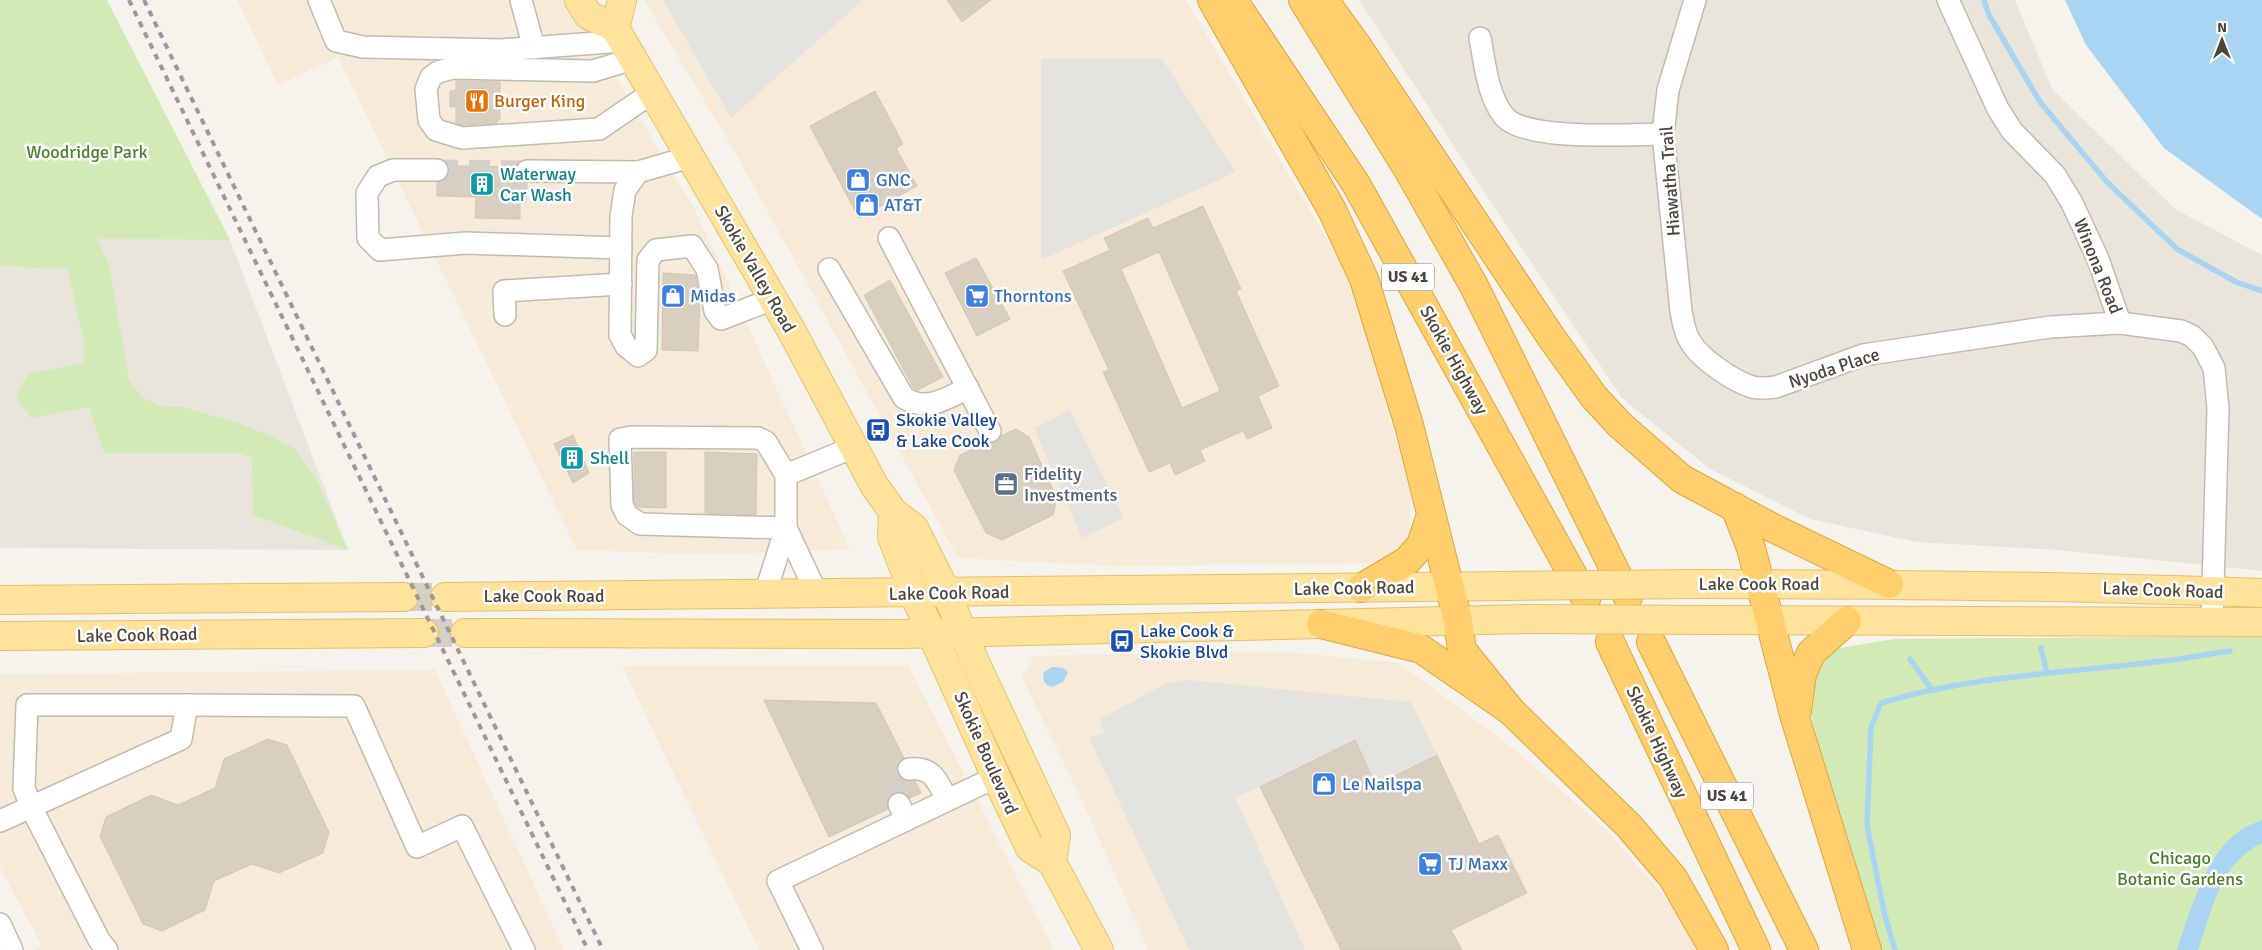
<svg xmlns="http://www.w3.org/2000/svg" width="2262" height="950" viewBox="0 0 2262 950" font-family="Signika,sans-serif">
<style>
.residential{fill:#eae5da}
.commercial{fill:#f7ead8}
.green{fill:#d2eab5}
.parking{fill:#e5e3e0}
.water{fill:#a9d4f2}
.lines{fill:none;stroke-linecap:round;stroke-linejoin:round}
.stream{stroke:#a9d4f2;stroke-width:5.5}
.building{fill:#d8cfc1;stroke:#d3c7b4;fill-rule:evenodd}
.minor-tunnel{stroke:#d4d0c8;stroke-width:21;stroke-dasharray:21 11;stroke-linecap:butt}
.major-tunnel{stroke:#d4d0c8;stroke-width:28;stroke-dasharray:28 14;stroke-linecap:butt}
.minor-casing{stroke:#c2bbae;stroke-width:24}
.major-casing{stroke:#e6c16a;stroke-width:30}
.highway-casing{stroke:#e0a43c;stroke-width:30}
.minor{stroke:#fff;stroke-width:21}
.major{stroke:#ffe39c;stroke-width:28}
.highway{stroke:#ffcf6e;stroke-width:28}
.rail{stroke:#9a9a9a;stroke-width:4;stroke-dasharray:6 6;stroke-linecap:butt}
.major-bridge-casing{stroke:#e6c16a;stroke-width:30;stroke-linecap:butt}
.major-bridge{stroke:#ffe39c;stroke-width:28}
.labels{text-anchor:middle;dominant-baseline:central;stroke-width:5;stroke-linejoin:round;paint-order:stroke}
.shield{fill:#fff;stroke:#817c74;stroke-width:1}
.shield-label{font-size:16px;font-weight:bold;fill:#4b4439}
.food-label{font-size:18px;fill:#c56008;stroke:#fff;text-anchor:start}
.park-label{font-size:18px;fill:#4a7f2a;stroke:#fff}
.culture-label{font-size:18px;fill:#0d838f;stroke:#fff;text-anchor:start}
.shop-label{font-size:18px;fill:#366cbe;stroke:#fff;text-anchor:start}
.street-label{font-size:18px;fill:#4b4439;stroke:#fff}
.transit-label{font-size:18px;fill:#164399;stroke:#fff;text-anchor:start}
.service-label{font-size:18px;fill:#4e5e75;stroke:#fff;text-anchor:start}
</style>
<rect width="100%" height="100%" fill="#f6f3ec"/>
<g class="residential">
<polygon points="1359,0 2015,0 2052,89 2175,209 2262,255 2262,571 2057,550 1917,542 1810,519 1710,469 1622,398 1461,157"/>
<polygon points="0,238 230,240 348,550 0,548"/>
</g>
<g class="commercial">
<polygon points="237,0 569,0 693,206 850,549 755,553 666,553 577,550 338,57 278,85"/>
<polygon points="644,0 1186,0 1352,282 1411,495 1409,544 1373,563 1113,566 958,558 735,152"/>
<polygon points="1276,651 1399,663 1513,748 1605,829 1682,916 1698,950 1148,950 1083,803 1022,677 1034,656"/>
<polygon points="908,665 1054,950 759,950 622,666"/>
<polygon points="435,670 564,950 33,950 41,944 0,867 0,674"/>
</g>
<g class="green">
<polygon points="0,0 107,0 230,240 97,239 109,264 129,380 143,398 164,407 183,407 238,423 273,437 295,449 315,477 348,550 253,515 252,458 238,453 104,453 89,407 31,418 16,397 28,374 84,363 83,348 85,346 67,267 30,268 0,265"/>
<polygon points="2262,636 2262,950 1873,950 1855,889 1807,700 1816,661 1827,650 1894,639"/>
</g>
<g class="parking">
<polygon points="663,0 863,0 731,118"/>
<polygon points="1041,59 1162,59 1236,172 1041,260"/>
<polygon points="1070,410 1124,518 1082,538 1034,428"/>
<polygon points="1187,680 1411,702 1437,755 1376,785 1260,787 1235,797 1305,950 1189,950 1089,738 1104,733 1100,719 1167,683"/>
</g>
<g class="water">
<polygon points="2065,0 2262,0 2262,219 2164,148 2086,45"/>
<path d="M1052,667l11,1 5,4 -5,10 -11,5c-8,-2 -10,-8 -8,-15z"/>
<path d="M2262,820v23c-42,20 -50,67 -64,107h-21c12,-36 30,-99 64,-120 6,-4 14,-7 21,-10z"/>
</g>
<g class="lines">
<g class="stream">
<polyline points="1984,0 1989,15 2040,102 2107,182 2177,249 2236,282 2262,291"/>
<polyline points="2041,648 2047,673"/>
<polyline points="1910,659 1932,690"/>
<path d="M1895,950l-11,-38 -17,-87 4,-98 10,-24c91,-28 188,-30 282,-42 22,-2 45,-7 67,-10"/>
</g>
</g>
<g class="building">
<polygon points="947,0 991,0 962,22"/>
<polygon points="456,81 500,82 500,120 497,120 497,123 463,125 456,123 456,107 450,107 450,91 456,90"/>
<polygon points="875,91 903,144 896,148 917,186 859,218 810,126"/>
<polygon points="448,166 516,167 516,178 527,183 526,203 520,203 520,219 475,218 476,197 437,196 437,182 448,177"/>
<path d="M1203,206l38,83 -5,2 43,95 -21,10 14,32 -25,11 -4,-8 -43,19 5,11 -30,14 -5,-12 -21,9 -46,-100 6,-2 -46,-99 47,-21 -6,-12 44,-20 5,10zM1159,252l61,139 -38,17 -61,-139z"/>
<polygon points="976,258 1010,319 977,336 945,273"/>
<polygon points="663,273 695,275 700,299 698,351 662,350"/>
<polygon points="890,280 943,377 918,390 914,389 864,295"/>
<polygon points="1016,429 1029,437 1057,498 1053,515 1002,540 986,533 954,470 960,455 987,443 995,442 1001,436"/>
<polygon points="573,435 589,473 573,483 554,444"/>
<polygon points="634,452 666,452 666,508 637,507 634,502"/>
<polygon points="705,452 757,454 756,515 705,513"/>
<polygon points="764,700 876,703 904,758 898,764 898,775 904,780 915,781 921,793 910,798 901,792 894,793 887,802 888,809 829,837"/>
<polygon points="268,739 287,745 329,832 323,853 279,873 252,864 214,881 205,910 162,931 143,924 100,836 106,817 151,795 178,805 215,788 224,759"/>
<polygon points="1355,740 1376,785 1437,755 1479,844 1498,835 1527,893 1451,930 1462,950 1341,950 1260,787"/>
</g>
<g class="lines">
<g class="minor-tunnel">
<polyline points="437,170 527,171"/>
<path d="M899,804c-7,-16 -4,-26 10,-35"/>
</g>
<g class="major-tunnel">
<polyline points="404,597 445,597"/>
<polyline points="424,633 465,633"/>
</g>
<defs>
<g id="minor">
<polyline points="319,0 336,41 363,47 501,50 623,41"/>
<polyline points="521,0 534,48"/>
<path d="M1695,0l-27,90 -5,44 18,177c2,10 3,21 9,30 9,17 43,40 62,46 8,2 16,1 24,0l87,-32 187,-28 70,-4 61,8 11,5 11,11 11,21 4,40 -6,215"/>
<polyline points="1948,0 1998,109 2012,131 2055,175 2072,203 2098,259 2120,323"/>
<path d="M1480,38c5,26 7,55 23,77 19,27 127,19 160,19"/>
<polyline points="633,59 593,71 453,68 438,72 431,77 426,89 429,120 436,130 462,138 599,129 653,92"/>
<polyline points="690,157 638,172 625,190 621,216 620,335 626,346 638,356 646,350 648,260 656,250 692,246 707,269 715,311 721,319 773,299"/>
<polyline points="437,170 393,170 378,176 367,193 368,238 380,250 466,243 621,248"/>
<polyline points="527,171 638,172"/>
<polyline points="889,238 990,431"/>
<path d="M829,269l75,129c24,14 41,1 64,-10"/>
<polyline points="505,315 504,291 621,284"/>
<polyline points="786,475 786,528 640,524 627,515 622,505 620,439 631,437 758,438 766,442 786,475 854,447"/>
<polyline points="786,528 817,594"/>
<polyline points="765,594 786,528"/>
<polyline points="187,705 354,706 417,847 462,826 524,950"/>
<path d="M909,769c24,-3 29,13 38,31"/>
<polyline points="899,804 906,820"/>
<polyline points="0,821 181,739 187,705 27,705 24,788 31,807 99,940 107,950"/>
<polyline points="0,924 12,950"/>
<polyline points="812,950 778,881 996,777"/>
</g>
<g id="major">
<polyline points="579,0 588,15 615,28 790,328 874,485 893,512 914,528 946,592 975,662 1056,835 1052,862"/>
<polyline points="615,28 622,0"/>
<polyline points="893,512 892,537 913,592 996,777 1030,848 1052,862 1099,950"/>
<path d="M1693,584c190,0 379,2 569,9"/>
<polyline points="445,597 1506,586"/>
<polyline points="0,600 404,597"/>
<polyline points="1710,620 2262,622"/>
<polyline points="465,633 902,634 1529,619"/>
<polyline points="0,636 424,633"/>
</g>
<g id="highway">
<polyline points="1212,0 1332,210 1364,279 1409,425 1458,621 1462,650 1511,711"/>
<polyline points="1233,0 1356,184 1586,599"/>
<polyline points="1303,0 1409,171 1474,286 1628,597"/>
<polyline points="1324,0 1358,47 1551,337 1594,397 1620,425 1682,479 1771,527 1889,584"/>
<polyline points="1735,507 1751,548 1795,718 1867,950"/>
<polyline points="1361,588 1407,561 1421,545 1431,515"/>
<polyline points="1321,624 1421,649 1511,711 1629,826 1673,878 1714,950"/>
<polyline points="1610,642 1756,950"/>
<polyline points="1651,642 1804,950"/>
<polyline points="1797,710 1802,674 1811,653 1847,621"/>
</g>
</defs>
<use href="#minor" class="minor-casing"/>
<use href="#major" class="major-casing"/>
<use href="#highway" class="highway-casing"/>
<use href="#minor" class="minor"/>
<use href="#major" class="major"/>
<use href="#highway" class="highway"/>
<g class="rail">
<polyline points="129,0 588,950"/>
<polyline points="144,0 603,950"/>
</g>
<defs>
<g id="major-bridge">
<polyline points="1506,586 1693,584"/>
<polyline points="1529,619 1710,620"/>
</g>
</defs>
<use href="#major-bridge" class="major-bridge-casing"/>
<use href="#major-bridge" class="major-bridge"/>
</g>
<defs>
<symbol id="restaurant-square" viewBox="-11 -11 22 22"><rect x="-9" y="-9" width="18" height="18" rx="4" fill="#e8710a" stroke="#fff"/><path d="M-5-6h1v4h1v-4h1v4h1v-4h1v5L-1.5 .5V6h-2V.5L-5-1ZM5-6V6H3V1.5H1.5Q1.5-4 5-6Z" fill="#fff"/></symbol>
<symbol id="shop-square" viewBox="-11 -11 22 22"><rect x="-9" y="-9" width="18" height="18" rx="4" fill="#3f7fe0" stroke="#fff"/><path d="M-5-2.5h2.3a2.7 3.5 0 0 1 5.4 0H5L5.5 6h-11ZM-1.5-2.5h3a1.5 2.3 0 0 0-3 0Z" fill="#fff"/></symbol>
<symbol id="building-square" viewBox="-11 -11 22 22"><rect x="-9" y="-9" width="18" height="18" rx="4" fill="#0f9aa8" stroke="#fff"/><path d="M-4-6H4V6H1V3H-1V6H-4ZM-2.5-4.3h1.7v1.8h-1.7ZM.8-4.3h1.7v1.8H.8ZM-2.5-1h1.7V.8h-1.7ZM.8-1h1.7V.8H.8Z" fill="#fff"/></symbol>
<symbol id="supermarket-square" viewBox="-11 -11 22 22"><rect x="-9" y="-9" width="18" height="18" rx="4" fill="#3f7fe0" stroke="#fff"/><path d="M-6-5.5h2.5l.6 2H6L4.5 2H-2.5L-4.4-4H-6ZM-1.5 3.2a1.3 1.3 0 1 0 .1 0ZM3 3.2a1.3 1.3 0 1 0 .1 0Z" fill="#fff"/></symbol>
<symbol id="bus-square" viewBox="-11 -11 22 22"><rect x="-9" y="-9" width="18" height="18" rx="4" fill="#1a4fb4" stroke="#fff"/><path d="M-5-6H5V4H4V6H2V4H-2V6H-4V4H-5ZM-3.5-4V0h7V-4ZM-3.5 1.2v1.5H-2V1.2ZM2 1.2v1.5H3.5V1.2Z" fill="#fff"/></symbol>
<symbol id="office-square" viewBox="-11 -11 22 22"><rect x="-9" y="-9" width="18" height="18" rx="4" fill="#5c6f8a" stroke="#fff"/><path d="M-6-3h4V-5.5h4V-3h4V5H-6ZM-1-4.5V-3h2v-1.5ZM-6 0V1H6V0Z" fill="#fff"/></symbol>
</defs>
<g fill-rule="evenodd">
<use href="#restaurant-square" x="463" y="87" width="28" height="28"/>
<use href="#shop-square" x="844" y="166" width="28" height="28"/>
<use href="#building-square" x="468" y="170" width="28" height="28"/>
<use href="#shop-square" x="853" y="191" width="28" height="28"/>
<use href="#shop-square" x="659" y="282" width="28" height="28"/>
<use href="#supermarket-square" x="963" y="282" width="28" height="28"/>
<use href="#bus-square" x="864" y="416" width="28" height="28"/>
<use href="#building-square" x="558" y="444" width="28" height="28"/>
<use href="#office-square" x="992" y="470" width="28" height="28"/>
<use href="#bus-square" x="1108" y="627" width="28" height="28"/>
<use href="#shop-square" x="1310" y="770" width="28" height="28"/>
<use href="#supermarket-square" x="1416" y="850" width="28" height="28"/>
</g>
<g class="labels">
<g class="shield">
<rect x="1382" y="263.5" width="52" height="27" rx="4"/>
<rect x="1701" y="782.5" width="52" height="27" rx="4"/>
</g>
<g class="shield-label">
<text x="1408" y="277">US 41</text>
<text x="1727" y="796">US 41</text>
</g>
<g class="food-label">
<text x="494" y="101">Burger King</text>
</g>
<g class="park-label">
<text x="87" y="152">Woodridge Park</text>
<text x="2180" y="858">Chicago<tspan x="2180" dy="21">Botanic Gardens</tspan></text>
</g>
<g class="culture-label">
<text x="500" y="174">Waterway<tspan x="500" dy="21">Car Wash</tspan></text>
<text x="590" y="458">Shell</text>
</g>
<g class="shop-label">
<text x="876" y="180">GNC</text>
<text x="884" y="205">AT&amp;T</text>
<text x="690" y="296">Midas</text>
<text x="994" y="296">Thorntons</text>
<text x="1342" y="784">Le Nailspa</text>
<text x="1448" y="864">TJ Maxx</text>
</g>
<g class="street-label">
<text transform="translate(1670 181) rotate(-94)">Hiawatha Trail</text>
<text transform="translate(2098 266) rotate(68)">Winona Road</text>
<text transform="translate(755 269) rotate(60)">Skokie Valley Road</text>
<text transform="translate(1454 360) rotate(61)">Skokie Highway</text>
<text transform="translate(1834 368) rotate(-18)">Nyoda Place</text>
<text x="1759" y="584">Lake Cook Road</text>
<text transform="translate(1354 588) rotate(-1)">Lake Cook Road</text>
<text transform="translate(2163 590) rotate(2)">Lake Cook Road</text>
<text transform="translate(949 593) rotate(-1)">Lake Cook Road</text>
<text x="544" y="596">Lake Cook Road</text>
<text transform="translate(137 635) rotate(-1)">Lake Cook Road</text>
<text transform="translate(1657 742) rotate(65)">Skokie Highway</text>
<text transform="translate(986 753) rotate(66)">Skokie Boulevard</text>
</g>
<g class="transit-label">
<text x="896" y="420">Skokie Valley<tspan x="896" dy="21">&amp; Lake Cook</tspan></text>
<text x="1140" y="631">Lake Cook &amp;<tspan x="1140" dy="21">Skokie Blvd</tspan></text>
</g>
<g class="service-label">
<text x="1024" y="474">Fidelity<tspan x="1024" dy="21">Investments</tspan></text>
</g>
</g>
<g transform="translate(2222 40)" stroke="#ffffff" stroke-width="4" paint-order="stroke">
<path d="M0-4L9 19L0 12L-9 19Z" fill="#4b4439"/>
<text y="-8" font-size="14" font-weight="bold" text-anchor="middle" fill="#4b4439">N</text>
</g>
</svg>
